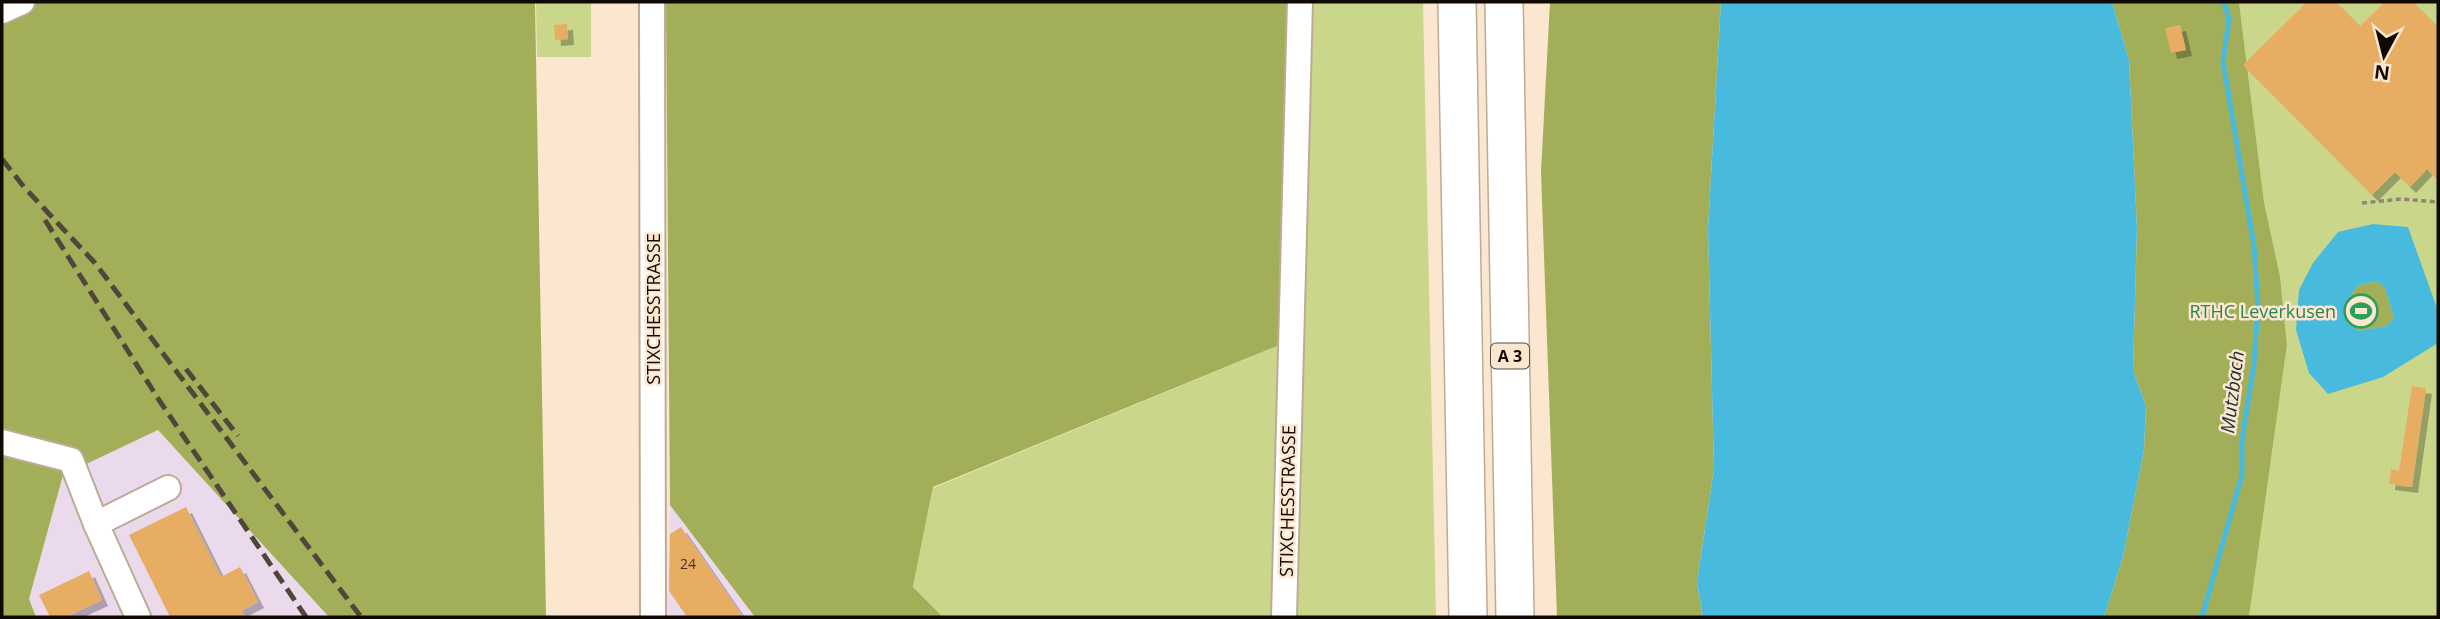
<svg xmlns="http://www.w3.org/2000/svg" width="2440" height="619" viewBox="0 0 2440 619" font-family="'Open Sans',sans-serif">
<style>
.industrial{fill:#eadaec}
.green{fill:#cad78a}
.forest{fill:#a2af58}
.water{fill:#48bade;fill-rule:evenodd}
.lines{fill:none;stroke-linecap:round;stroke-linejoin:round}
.stream{stroke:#48bade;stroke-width:5}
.building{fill:#e7ae64;filter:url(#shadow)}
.minor-casing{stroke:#beab96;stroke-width:28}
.highway-casing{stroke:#beab96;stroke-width:40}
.path{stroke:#938475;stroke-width:3.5;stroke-dasharray:5 3.5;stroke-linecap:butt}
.minor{stroke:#fff;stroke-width:24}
.highway{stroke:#fff;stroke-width:37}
.rail{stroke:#51463c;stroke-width:5;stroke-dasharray:14 7;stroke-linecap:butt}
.labels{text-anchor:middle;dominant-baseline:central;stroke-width:5;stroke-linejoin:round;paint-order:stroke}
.number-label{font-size:14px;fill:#46331c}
.shield{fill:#fbe6d0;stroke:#574c41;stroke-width:2}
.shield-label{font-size:16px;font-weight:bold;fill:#110a04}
.street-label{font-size:18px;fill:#110a04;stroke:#fbe6d0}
.leisure-label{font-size:18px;fill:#27864d;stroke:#fbe6d0;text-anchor:end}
.water-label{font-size:19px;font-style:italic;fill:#1b2f36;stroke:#fbe6d0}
</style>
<defs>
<filter id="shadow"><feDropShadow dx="6" dy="6" stdDeviation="0" flood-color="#0004"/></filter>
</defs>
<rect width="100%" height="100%" fill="#fbe6d0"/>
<g class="industrial">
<polygon points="158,430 329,617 36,617 29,600 63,475"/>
<polygon points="670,505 755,617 667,617"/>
</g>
<g class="green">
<polygon points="536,2 591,2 591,57 537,57"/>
<polygon points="1308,2 1423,2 1436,617 1288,617"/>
<polygon points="2239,2 2438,2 2438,617 2249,617 2287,345 2280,276 2264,202"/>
<polygon points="1282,344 1275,617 943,617 913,587 933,488"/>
</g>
<g class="forest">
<polygon points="2,2 535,2 546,617 329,617 158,430 63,475 29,599 36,617 2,617"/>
<polygon points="666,2 1293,2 1282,344 933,487 913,587 943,617 755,617 670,505"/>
<polygon points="1550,2 1721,2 1708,228 1714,469 1697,582 1703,617 1557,617 1541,172"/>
<polygon points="2112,2 2239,2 2264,202 2280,276 2287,345 2249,617 2104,617 2123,557 2144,450 2146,406 2133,370 2137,228 2129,60"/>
<polygon points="2375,281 2384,286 2394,317 2387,326 2358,331 2348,317 2350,297 2357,286"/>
</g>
<g class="water">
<polygon points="1721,2 2112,2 2129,60 2137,228 2133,370 2146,406 2144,450 2123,557 2104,617 1703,617 1697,582 1714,469 1708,228"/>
<path d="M2373,224l35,3 30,84v32l-55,34 -55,17 -19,-21 -13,-43 3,-40 14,-27 25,-31zM2375,281l9,5 10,31 -7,9 -29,5 -10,-14 2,-20 7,-11z"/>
</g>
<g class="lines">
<polyline class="stream" points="2202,617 2242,475 2242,440 2254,364 2258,304 2254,246 2223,61 2229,19 2224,2"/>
</g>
<g class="building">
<polygon points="2307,2 2336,2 2360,26 2385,2 2413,2 2438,27 2438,181 2427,169 2410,187 2395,172 2372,195 2243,65"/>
<polygon points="567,24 568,39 555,40 554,25"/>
<polygon points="2180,25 2186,50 2171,53 2165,28"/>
<polygon points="2412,386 2426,388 2412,487 2389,484 2391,469 2399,471"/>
<polygon points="186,507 221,577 240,567 258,602 241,611 245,617 170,617 129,535"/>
<polygon points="681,527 743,617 687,617 669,591 670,534"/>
<polygon points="89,571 102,600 65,617 50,617 39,595"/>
</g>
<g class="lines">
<defs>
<g id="minor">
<polyline points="652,2 653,617"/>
<polyline points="2,11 22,2"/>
<polyline points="2,442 71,460 96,524"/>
<polyline points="138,617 96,524 168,488"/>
<polyline points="1284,617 1300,2"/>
</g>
<g id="highway">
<polyline points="1457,2 1468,617"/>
<polyline points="1504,2 1515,617"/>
</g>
</defs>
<use href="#minor" class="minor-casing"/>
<use href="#highway" class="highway-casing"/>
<polyline class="path" points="2362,203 2401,199 2438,202"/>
<use href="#minor" class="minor"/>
<use href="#highway" class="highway"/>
<g class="rail">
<polyline points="2,159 24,187 95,263 361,617"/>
<polyline points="45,220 159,400 306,617"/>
<polyline points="186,369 238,436"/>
</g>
</g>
<defs>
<symbol id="stadium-ring" viewBox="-11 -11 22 22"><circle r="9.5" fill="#fbe6d0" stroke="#2e9e5b" stroke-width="1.5"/><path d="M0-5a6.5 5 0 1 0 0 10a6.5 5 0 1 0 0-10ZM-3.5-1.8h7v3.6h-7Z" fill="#2e9e5b"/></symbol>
</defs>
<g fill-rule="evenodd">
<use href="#stadium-ring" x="2342" y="292" width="38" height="38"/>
</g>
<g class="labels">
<g class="number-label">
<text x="688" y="563">24</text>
</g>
<rect class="shield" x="1491" y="343.5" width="38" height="25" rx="5"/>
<g class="shield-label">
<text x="1510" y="356">A 3</text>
</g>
<g class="street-label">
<text transform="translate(653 309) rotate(-90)">STIXCHESSTRASSE</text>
<text transform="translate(1287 501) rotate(-89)">STIXCHESSTRASSE</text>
</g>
<g class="leisure-label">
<text x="2336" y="311">RTHC Leverkusen</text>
</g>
<g class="water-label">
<text transform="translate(2232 392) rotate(-83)">Mutzbach</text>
</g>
</g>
<rect width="2440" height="619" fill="none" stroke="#110a04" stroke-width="7"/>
<g transform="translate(2384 56) rotate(187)" stroke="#fbe6d0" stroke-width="5" paint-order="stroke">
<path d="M0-5L12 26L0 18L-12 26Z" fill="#110a04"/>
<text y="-10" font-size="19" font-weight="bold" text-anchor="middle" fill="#110a04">N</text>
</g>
</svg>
